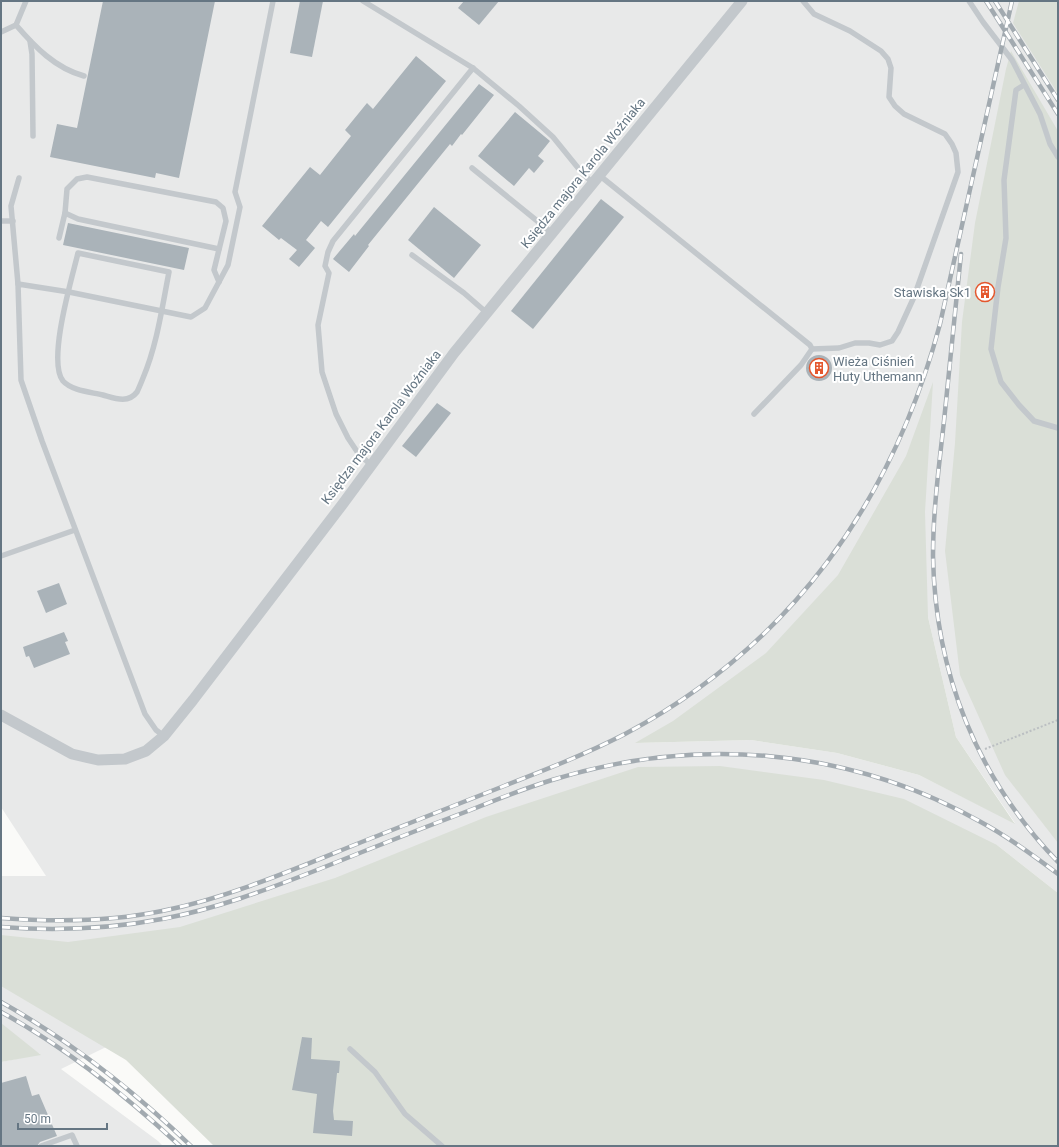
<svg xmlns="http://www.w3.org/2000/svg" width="1059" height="1147" viewBox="0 0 1059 1147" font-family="Roboto,sans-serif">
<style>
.built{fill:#e8e9e9;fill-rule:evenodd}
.green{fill:#dadfd7}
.building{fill:#aab3b9}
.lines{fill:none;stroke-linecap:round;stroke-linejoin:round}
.path{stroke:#bbbfc2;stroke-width:2;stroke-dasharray:2 2;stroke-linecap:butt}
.service{stroke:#c3c8cc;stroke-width:5.5}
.minor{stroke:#c3c8cc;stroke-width:11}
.rail-casing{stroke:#a2aab0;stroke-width:4.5}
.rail{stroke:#fff;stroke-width:3;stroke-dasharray:9;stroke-linecap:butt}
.labels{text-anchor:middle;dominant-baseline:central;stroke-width:4;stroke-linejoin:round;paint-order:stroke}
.street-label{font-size:13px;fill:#657683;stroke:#fff}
.poi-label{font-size:13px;fill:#657683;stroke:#fff;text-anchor:end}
</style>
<rect width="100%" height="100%" fill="#fafaf8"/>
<path class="built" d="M1,1h1057v892l-61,-48 -856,185 -80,39 97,72 5,5h-162v-84l39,-8 -39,-20v-158h45l-45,-69zM928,617l28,120 59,86 -96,-48 -82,-22 -86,-13 -115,3 64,-34 82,-63z"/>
<g class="green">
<polygon points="1019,1 1058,1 1058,94 1013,23"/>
<polygon points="1011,51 1058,131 1058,843 1005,775 960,675 945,551 955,443 962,322 975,223 1006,69"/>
<polygon points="933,382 925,512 928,617 956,737 1015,824 919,775 837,753 751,740 635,743 673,721 766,653 838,575 906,456"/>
<polygon points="720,766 824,780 904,799 997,845 1058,893 1058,1146 214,1146 126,1060 1,986 1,935 68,942 180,927 335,878 486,817 638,767"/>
<polygon points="1,1023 41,1055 1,1062"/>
</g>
<g class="building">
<polygon points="103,1 215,1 179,178 156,173 155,178 50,157 57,124 77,128"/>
<polygon points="300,1 323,1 312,57 290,53"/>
<polygon points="464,1 499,1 479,25 458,8"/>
<polygon points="416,56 446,81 328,227 321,221 306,240 315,248 299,267 289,259 297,250 281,238 279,240 262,226 310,167 320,175 351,136 345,130 367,103 373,109"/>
<polygon points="479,84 494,95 462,135 461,134 452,146 450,144 368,245 369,246 349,272 333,259 354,234 355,236"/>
<polygon points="515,112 550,141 538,156 544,161 534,173 529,168 514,186 478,156"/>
<polygon points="601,199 624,217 533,329 511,311"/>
<polygon points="434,207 481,245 454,278 408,240"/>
<polygon points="68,223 189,248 184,270 63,245"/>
<polygon points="981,283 991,284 989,301 979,300"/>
<circle cx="819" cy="368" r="13"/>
<polygon points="437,403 451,413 416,457 402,446"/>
<polygon points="59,583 67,604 46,613 37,591"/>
<polygon points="64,632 68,641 65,642 70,654 34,668 29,656 26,657 23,647"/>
<polygon points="302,1037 312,1038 311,1059 340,1061 339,1073 337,1073 333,1111 334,1120 353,1121 352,1136 313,1133 317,1094 292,1090"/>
<polygon points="26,1076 32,1096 39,1094 57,1136 40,1142 37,1146 1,1146 1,1083"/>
</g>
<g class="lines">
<polyline class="path" points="985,749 1058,720"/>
<g class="service">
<polyline points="363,1 473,68 519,106 553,137 583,174 593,183"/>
<polyline points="803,1 814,14 850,31 881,51 888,59 891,68 889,97 895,106 904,114 945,134 952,144 956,153 958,172 914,297 898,332 892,341 880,345 869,343 855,343 839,348 812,349"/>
<polyline points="969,1 983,22 1012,60 1040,114 1050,144 1058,157"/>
<path d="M16,25c19,22 39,43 68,51"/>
<polyline points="1,32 16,25 26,1"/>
<polyline points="30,41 32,54 33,136"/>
<polyline points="1024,85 1016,90 1004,180 1006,238 998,287 991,349 1001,382 1019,405 1034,421 1058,428"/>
<polyline points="472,168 552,233"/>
<polyline points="599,175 810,345 812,349 801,365 754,414"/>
<polyline points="65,213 78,219 219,249"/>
<polyline points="1,221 13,221"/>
<polyline points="59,238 65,213 67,189 77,179 87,177 216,202 223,208 226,221 214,270 219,282"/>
<path d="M78,253l91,19c-7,36 -12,73 -26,106 -2,5 -4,10 -6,14 -9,12 -23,6 -34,3 -12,-3 -31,-4 -40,-14 -16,-20 9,-103 15,-128z"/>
<polyline points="412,255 464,293 487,313"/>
<polyline points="18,284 11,206 19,178"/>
<polyline points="371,465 358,453 348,438 336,414 322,372 318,325 329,273 325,266 328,252 333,241 473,68"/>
<polyline points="1,556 75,530"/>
<polyline points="164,736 156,730 145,714 42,441 21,380 18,284 69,292 191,317 205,308 228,265 240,207 235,192 273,1"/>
<polyline points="350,1049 375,1072 405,1114 442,1146"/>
<polyline points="41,1146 72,1135 77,1146"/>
</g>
<polyline class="minor" points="1,715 72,754 98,760 125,759 146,751 164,736 193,700 342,505 454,353 742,1"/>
<defs>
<g id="rail">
<polyline points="986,1 1058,114"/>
<polyline points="995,1 1058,100"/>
<path d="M961,254c-6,56 -11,112 -17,167 -5,45 -11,90 -11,135 2,117 44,222 125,306"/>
<path d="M1,918c54,4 108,4 161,-7 75,-15 148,-49 220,-77 41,-16 81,-32 122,-48 41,-16 82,-32 121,-52 165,-88 267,-231 315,-410l72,-323"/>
<path d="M1,927c54,4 108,2 161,-8 54,-10 104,-29 155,-49 50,-20 100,-40 151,-59 27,-11 55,-22 84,-31 143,-44 295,-33 427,41 28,15 54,34 79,53"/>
<path d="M1,1002c71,40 132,88 190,144"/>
<path d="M1,1012c66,36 124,83 179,134"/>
</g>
</defs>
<use href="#rail" class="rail-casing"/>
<use href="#rail" class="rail"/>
</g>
<defs>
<symbol id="building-ring" viewBox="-11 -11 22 22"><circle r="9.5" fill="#fff" stroke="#e4572e" stroke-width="1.5"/><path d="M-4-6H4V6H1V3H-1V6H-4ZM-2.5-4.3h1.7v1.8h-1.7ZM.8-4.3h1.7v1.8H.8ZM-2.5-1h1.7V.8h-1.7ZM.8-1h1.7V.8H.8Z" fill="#e4572e"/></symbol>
</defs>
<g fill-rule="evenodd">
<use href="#building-ring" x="974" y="281" width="22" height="22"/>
<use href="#building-ring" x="808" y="357" width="22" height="22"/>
</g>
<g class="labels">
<g class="street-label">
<text transform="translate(583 173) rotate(-51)">Księdza majora Karola Woźniaka</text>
<text transform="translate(381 427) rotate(-53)">Księdza majora Karola Woźniaka</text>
</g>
<g class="poi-label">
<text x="971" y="292">Stawiska Sk1</text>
<text x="833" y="361" text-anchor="start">Wieża Ciśnień<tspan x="833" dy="15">Huty Uthemann</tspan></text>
</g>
</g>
<rect width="1059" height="1147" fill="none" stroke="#657683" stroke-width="4"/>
<path d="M18 1123v6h89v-6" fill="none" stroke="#657683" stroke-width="2"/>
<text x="24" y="1123" font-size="12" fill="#657683" stroke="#ffffff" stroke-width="3" paint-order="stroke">50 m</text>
</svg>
